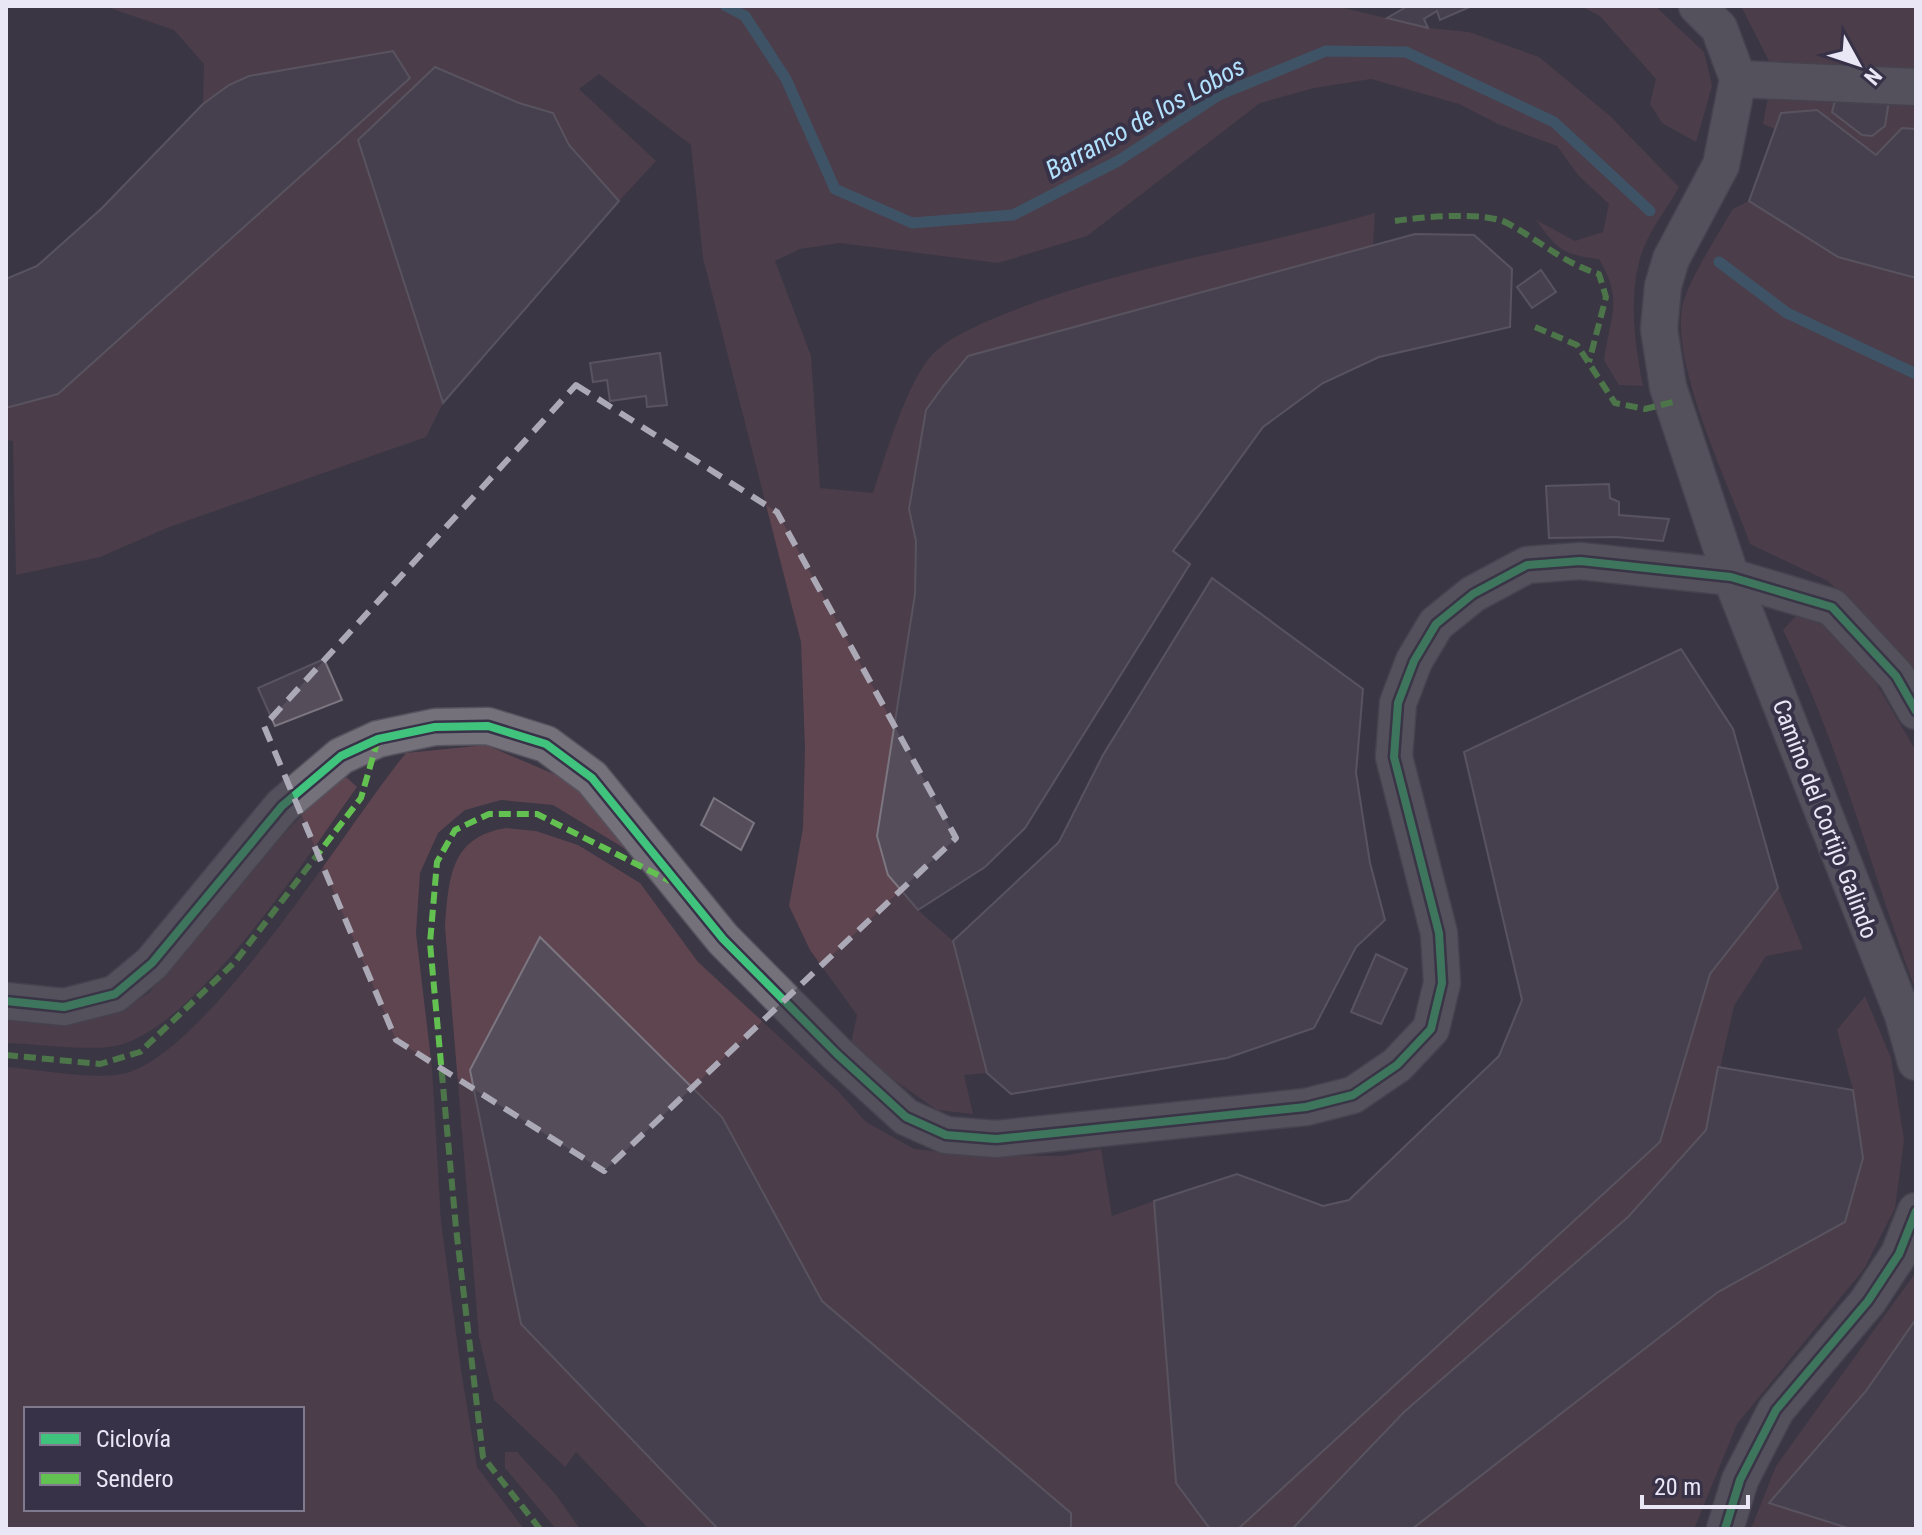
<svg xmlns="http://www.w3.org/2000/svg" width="1922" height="1535" viewBox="0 0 1922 1535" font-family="'Roboto Condensed',sans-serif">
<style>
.green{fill:#5f4550;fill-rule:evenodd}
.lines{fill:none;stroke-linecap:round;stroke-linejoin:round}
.stream{stroke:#467692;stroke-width:11}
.building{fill:#564d5b;stroke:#7c7680;stroke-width:2}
.street-casing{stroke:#56535f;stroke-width:39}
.street{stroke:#74717b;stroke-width:36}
.quiet{stroke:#63c152;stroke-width:6;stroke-dasharray:12 6;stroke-linecap:butt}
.cycleway-casing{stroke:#383249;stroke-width:13}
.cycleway{stroke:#40c37c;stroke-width:8}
.marked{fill:none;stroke:#aca9b7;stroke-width:6;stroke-dasharray:16 10;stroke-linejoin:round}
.labels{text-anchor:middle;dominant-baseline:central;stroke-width:8;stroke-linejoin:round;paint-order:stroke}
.street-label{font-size:24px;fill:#e9e6f5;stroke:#383249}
.water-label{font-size:26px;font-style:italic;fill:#b2e1fd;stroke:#383249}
</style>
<rect width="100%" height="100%" fill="#3b3744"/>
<g class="green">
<path d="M104,6h1231l93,22 41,4 70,25 71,59 69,71c-10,18 -23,35 -32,53 -21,44 -13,101 -4,146l-24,-1 -15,-25c6,-44 20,-59 -5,-101 -36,-4 -42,-10 -63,-39l39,21 28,-9 6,-28 -31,-29 -21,-29 -59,-22 -39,-20 -88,-25 -57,9 -54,15 -173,133 -89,27 -158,-20 -40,6 -25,12 36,95 9,132 53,5c13,-37 35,-118 64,-143 18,-16 48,-28 70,-37 118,-48 247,-64 368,-100l-2,32 -405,111 -42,54 -17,99 7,32 -1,53 -38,242 11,39 30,35 35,31 34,132 -23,2 9,39 -36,-4 -87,-61 7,-34 -47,-65 -21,-44 14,-78 2,-80 -4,-106 -98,-384 -12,-113 -92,-71 -20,15 77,72 -37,40 -50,-56 -16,-32 -34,-10 -84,-36 -77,73 85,263 -17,34 -257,90 -69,30 -84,18 -3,-134 -7,-1v-32l52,-14 352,-316 -17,-27 -164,34 -26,19 1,-40 -30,-34z"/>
<polygon points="1581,6 1655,6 1704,52 1712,86 1696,142 1662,123 1650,104 1656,79 1600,16"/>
<polygon points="1741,6 1916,6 1916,71 1770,63"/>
<path d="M1768,97h68l-4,15c20,15 31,30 53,14l4,-25 27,1v27l-14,-1 -26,27 -59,-45 -36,3 -6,16 -12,-5z"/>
<path d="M1749,201l89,56 78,21v402l-27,-40 -61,-59 -78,-37c-21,-60 -78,-175 -68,-236 4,-24 38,-77 51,-99z"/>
<path d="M1810,615l24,15 29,31 53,90v240c-45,-120 -76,-246 -133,-361l13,-14z"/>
<path d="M486,745l103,44 53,70 -89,-54 -52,-5 -36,10 -27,23 -18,40 -4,60 16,135 9,154 20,148 16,97 47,62h-518v-462c35,3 75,11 110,8 84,-7 234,-255 290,-322zM26,1409h276v100h-276z"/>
<path d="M344,775l13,12c-47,65 -167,252 -248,260 -33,3 -70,-3 -103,-4v-26l74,3 39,-8 30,-19 118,-141 69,-73z"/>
<path d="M506,828l30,3 42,14 62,38 58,79 140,129 28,31 48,27 53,6 96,1 38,-7 11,67 42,-15 22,281 34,47h-139v-16l-249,-212 -100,-184 -182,-179 178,591h-69l-73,-77 -11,15 -71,-67 -15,-63 -34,-410c4,-47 4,-90 61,-99z"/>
<polygon points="1778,888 1803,949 1766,956 1734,1006 1706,1130 1628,1217 1404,1411 1292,1529 1238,1529 1660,1142 1710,974"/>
<polygon points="1865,996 1891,1058 1904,1140 1895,1208 1864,1269 1737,1424 1694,1529 1412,1529 1718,1292 1845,1222 1863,1158 1853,1090 1837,1030"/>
<polygon points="1916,1272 1916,1319 1866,1391 1770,1503 1851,1529 1751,1529 1776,1466"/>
<polygon points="505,1452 517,1452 556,1495 580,1529 556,1529 505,1468"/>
</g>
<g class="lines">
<g class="stream">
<polyline points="726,6 745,16 786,79 835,189 912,223 1013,215 1118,161 1219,95 1326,51 1406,52 1554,122 1650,211"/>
<polyline points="1719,262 1787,313 1916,374"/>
</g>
</g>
<g class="building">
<polygon points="1408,6 1472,6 1440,20 1437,11 1424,19 1428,28 1387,18"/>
<polygon points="393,51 410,78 58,394 6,408 6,279 37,266 101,209 203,104 229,85 249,76"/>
<polygon points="435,67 519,103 553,113 569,145 619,201 443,403 358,140"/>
<polygon points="1836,97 1889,101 1885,126 1872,136 1862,135 1832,112"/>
<polygon points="1817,110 1876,155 1902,128 1916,129 1916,278 1838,257 1749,201 1781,113"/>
<polygon points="1415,234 1474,235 1512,269 1510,327 1379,357 1323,383 1263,427 1173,551 1190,564 1025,828 985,867 918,910 888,875 877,836 915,594 916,541 909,509 926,410 944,385 968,356"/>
<polygon points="1541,270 1556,292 1532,308 1517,287"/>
<polygon points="660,353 667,405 647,407 646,396 610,401 607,380 593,382 590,363"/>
<polygon points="1609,484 1610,498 1619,502 1619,515 1669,519 1663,541 1616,537 1549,538 1546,486"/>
<polygon points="1212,578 1363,689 1356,773 1370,863 1385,920 1356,947 1314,1028 1227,1058 1011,1094 987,1073 953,941 1059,842 1103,755"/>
<polygon points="1681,649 1733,729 1778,888 1710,974 1660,1142 1238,1529 1210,1529 1176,1483 1154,1201 1237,1174 1323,1206 1349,1200 1499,1056 1522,1000 1464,752"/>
<polygon points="324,659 342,700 275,726 258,688"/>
<polygon points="714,798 754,823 741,850 701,825"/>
<polygon points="540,937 722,1117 822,1301 1071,1513 1071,1529 718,1529 521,1324 470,1070"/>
<polygon points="1376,954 1407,969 1381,1024 1351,1012"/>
<polygon points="1718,1067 1853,1090 1863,1158 1845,1222 1718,1292 1412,1529 1292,1529 1404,1412 1628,1217 1706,1130"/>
<polygon points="1916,1319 1916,1529 1851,1529 1769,1503 1866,1391"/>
</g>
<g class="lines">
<defs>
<g id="street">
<polyline points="1697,6 1719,28 1738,79 1721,165 1671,259 1663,286 1659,329 1668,387 1731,577 1903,1015 1916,1062"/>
<polyline points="1738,79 1916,87"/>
<polyline points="6,1001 64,1007 115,994 152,963 282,806 341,756 378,739 435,727 488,726 546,744 592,778 723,939 837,1054 906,1117 946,1135 996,1139 1306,1107 1353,1095 1397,1065 1431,1029 1442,983 1439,933 1394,757 1398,703 1414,661 1436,624 1473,594 1527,565 1580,561 1731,577 1832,607 1896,676 1916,711"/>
<polyline points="1725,1529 1740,1480 1776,1410 1868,1301 1899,1254 1916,1211"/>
</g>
</defs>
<use href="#street" class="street-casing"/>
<use href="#street" class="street"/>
<g class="quiet">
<path d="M1395,221c25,-4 90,-10 112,2 32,17 56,40 92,51l7,23 -17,65"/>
<polyline points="1535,327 1577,345 1615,403 1645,409 1673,402"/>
<polyline points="6,1055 100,1064 140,1052 235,962 361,798 378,739"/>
<polyline points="540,1529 483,1457 456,1228 430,943 437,862 455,830 489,814 537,814 670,881"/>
</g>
<defs>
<g id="cycleway">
<polyline points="6,1001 64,1007 115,994 152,963 282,806 341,756 378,739 435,727 488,726 546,744 592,778 723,939 837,1054 906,1117 946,1135 996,1139 1306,1107 1353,1095 1397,1065 1431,1029 1442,983 1439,933 1394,757 1398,703 1414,661 1436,624 1473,594 1527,565 1580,561 1731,577 1832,607 1896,676 1916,711"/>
<polyline points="1725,1529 1740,1480 1776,1410 1868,1301 1899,1254 1916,1211"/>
</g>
</defs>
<use href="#cycleway" class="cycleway-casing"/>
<use href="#cycleway" class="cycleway"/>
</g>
<path d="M0 0H1922V1535H0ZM576,385l201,127 179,326 -352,333 -208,-131 -132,-314z" fill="#3b3744" fill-opacity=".55" fill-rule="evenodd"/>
<path class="marked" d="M576,385l201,127 179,326 -352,333 -208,-131 -132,-314z"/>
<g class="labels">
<g class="street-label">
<text transform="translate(1825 819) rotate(69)">Camino del Cortijo Galindo</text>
</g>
<g class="water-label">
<text transform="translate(1145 118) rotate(-29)">Barranco de los Lobos</text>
</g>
</g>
<rect width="1922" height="1535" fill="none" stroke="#e9e6f5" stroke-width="16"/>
<rect x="24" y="1407" width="280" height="104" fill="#383249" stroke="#7f7a8e" stroke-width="2"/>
<rect x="40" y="1433" width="40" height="12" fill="#40c37c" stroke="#7f7a8e" stroke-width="2"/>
<text x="96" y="1447" font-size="24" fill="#e9e6f5">Ciclovía</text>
<rect x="40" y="1473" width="40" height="12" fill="#63c152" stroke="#7f7a8e" stroke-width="2"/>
<text x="96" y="1487" font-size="24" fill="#e9e6f5">Sendero</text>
<g transform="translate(1858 64) rotate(130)" stroke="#383249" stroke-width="6" paint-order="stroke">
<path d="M0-6L14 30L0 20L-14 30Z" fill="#e9e6f5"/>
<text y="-12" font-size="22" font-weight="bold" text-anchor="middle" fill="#e9e6f5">N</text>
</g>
<path d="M1642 1495v12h106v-12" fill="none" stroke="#e9e6f5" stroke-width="4"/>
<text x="1654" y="1495" font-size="24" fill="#e9e6f5" stroke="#383249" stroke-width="6" paint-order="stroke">20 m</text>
</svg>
